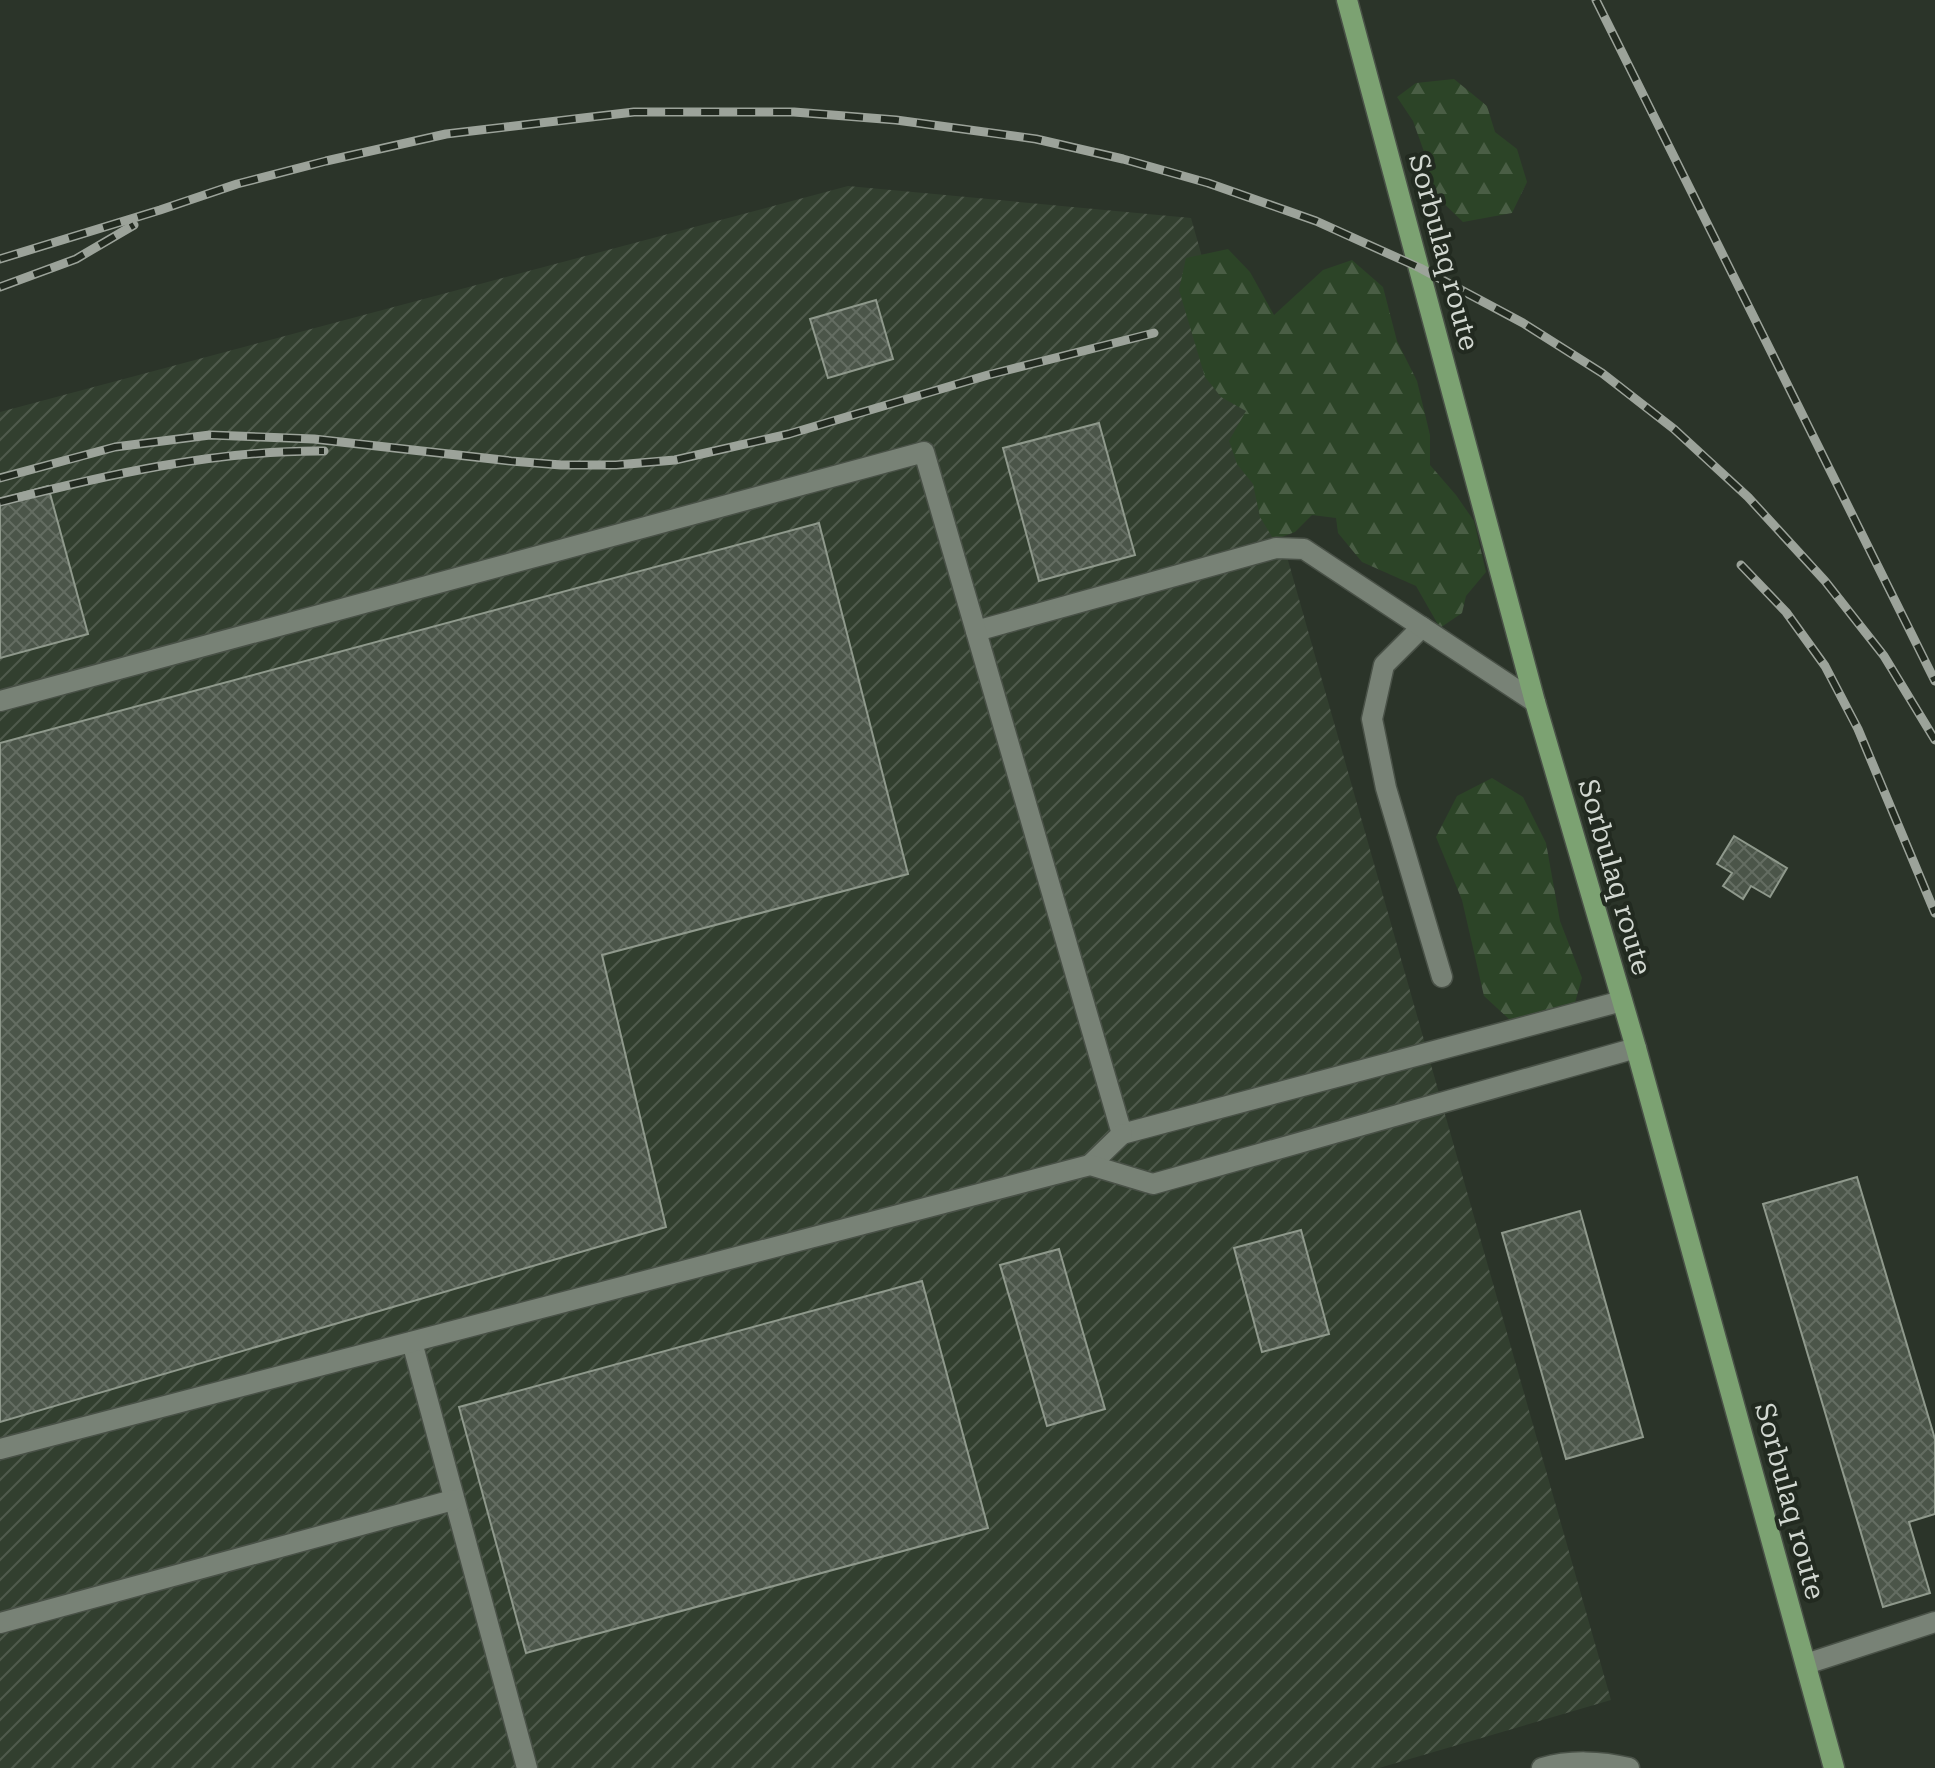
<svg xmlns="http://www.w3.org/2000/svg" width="1935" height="1768" viewBox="0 0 1935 1768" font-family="'Roboto Serif',serif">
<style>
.industrial{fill:url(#industrial-furrows)}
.forest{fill:url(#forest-firs)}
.building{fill:url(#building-cross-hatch);stroke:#8f998c;stroke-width:2}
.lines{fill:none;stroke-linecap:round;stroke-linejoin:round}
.minor-casing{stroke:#495147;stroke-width:23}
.major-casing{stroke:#495147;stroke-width:23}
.minor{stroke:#788276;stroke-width:20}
.major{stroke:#7ca272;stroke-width:20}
.rail-casing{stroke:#9ca39a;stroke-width:9}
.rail{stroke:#222a20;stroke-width:6;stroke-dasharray:18;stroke-linecap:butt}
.labels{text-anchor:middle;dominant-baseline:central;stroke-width:8;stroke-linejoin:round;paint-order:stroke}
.street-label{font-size:28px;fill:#d2d8d1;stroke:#222a20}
</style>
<defs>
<pattern id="industrial-furrows" width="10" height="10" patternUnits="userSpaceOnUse" patternTransform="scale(2)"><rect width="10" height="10" fill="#323f2f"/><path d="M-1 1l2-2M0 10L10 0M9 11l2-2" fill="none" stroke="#4f5a4c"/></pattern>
<pattern id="forest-firs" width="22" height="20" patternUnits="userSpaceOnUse" patternTransform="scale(2)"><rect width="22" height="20" fill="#2c4427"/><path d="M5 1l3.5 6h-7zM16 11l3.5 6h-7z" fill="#4a5e45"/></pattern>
<pattern id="building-cross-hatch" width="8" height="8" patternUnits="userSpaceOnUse" patternTransform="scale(2)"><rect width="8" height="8" fill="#4b5549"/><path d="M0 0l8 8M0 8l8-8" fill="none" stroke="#646d62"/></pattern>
</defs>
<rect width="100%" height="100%" fill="#2b3429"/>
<polygon class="industrial" points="848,186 1191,218 1611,1700 1379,1768 0,1768 0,412"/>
<g class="forest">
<polygon points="1454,79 1487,106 1495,132 1517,149 1527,182 1512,213 1463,222 1432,192 1427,160 1413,121 1397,97 1416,83"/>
<polygon points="1228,249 1250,272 1274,315 1323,270 1352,260 1383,287 1397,341 1417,381 1430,435 1430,465 1456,495 1474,521 1486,572 1466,596 1462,613 1440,628 1416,586 1362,562 1338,533 1336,518 1312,515 1295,532 1274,540 1260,517 1253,484 1237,464 1229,441 1246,411 1221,397 1205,377 1179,290 1186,258"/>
<polygon points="1492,778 1523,797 1546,843 1560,921 1582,978 1574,1006 1543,1030 1510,1020 1484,996 1462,900 1436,837 1457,796"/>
</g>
<g class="building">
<polygon points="876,300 893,359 828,378 810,319"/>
<polygon points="1099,423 1135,555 1039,581 1003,448"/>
<polygon points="48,486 88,634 0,658 0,499"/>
<polygon points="819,523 908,874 602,955 666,1227 0,1422 0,743"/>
<polygon points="1734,836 1787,868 1770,897 1751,886 1743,899 1723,886 1732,873 1717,864"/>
<polygon points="1857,1177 1935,1439 1935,1514 1909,1522 1930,1593 1883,1607 1763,1204"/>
<polygon points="1580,1211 1643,1437 1566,1459 1502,1233"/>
<polygon points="1301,1230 1329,1334 1262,1352 1234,1248"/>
<polygon points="1059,1249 1105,1409 1047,1426 1000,1265"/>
<polygon points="922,1281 988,1528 526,1653 459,1407"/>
</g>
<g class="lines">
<defs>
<g id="minor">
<polyline points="1422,627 1384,665 1372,719 1386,788 1442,977"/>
<polyline points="976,631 1276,548 1304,549 1535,702"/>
<polyline points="0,701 924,452 1122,1134 1622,1001"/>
<polyline points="1090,1165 1122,1134"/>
<polyline points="412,1342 527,1768"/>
<polyline points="0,1449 1090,1165 1153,1184 1636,1048"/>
<polyline points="0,1623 453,1500"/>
<polyline points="1806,1664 1935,1622"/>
<path d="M1542,1768c27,-8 59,-7 87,0"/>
</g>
<polyline id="major" points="1347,0 1535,702 1636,1048 1834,1768"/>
</defs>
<use href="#minor" class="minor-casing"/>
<use href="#major" class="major-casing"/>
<use href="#minor" class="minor"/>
<use href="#major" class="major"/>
<defs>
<g id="rail">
<polyline points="1596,0 1935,681"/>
<polyline points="0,259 160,210 237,184 326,161 446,134 634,112 794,112 896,120 1036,139 1123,159 1208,183 1316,221 1420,268 1523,323 1602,373 1674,429 1748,497 1825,581 1884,656 1935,740"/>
<polyline points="0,287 76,259 134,225"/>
<polyline points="0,478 115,447 210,435 314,439 511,461 561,465 616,465 675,460 789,434 988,375 1154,333"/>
<path d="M0,502c106,-27 214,-52 324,-51"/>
<polyline points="1741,565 1786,612 1825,666 1858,729 1935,913"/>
</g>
</defs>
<use href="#rail" class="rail-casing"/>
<use href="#rail" class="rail"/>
</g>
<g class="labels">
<g class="street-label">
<text transform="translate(1444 252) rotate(75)">Sorbulaq route</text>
<text transform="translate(1615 877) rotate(74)">Sorbulaq route</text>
<text transform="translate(1790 1501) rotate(75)">Sorbulaq route</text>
</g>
</g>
</svg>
